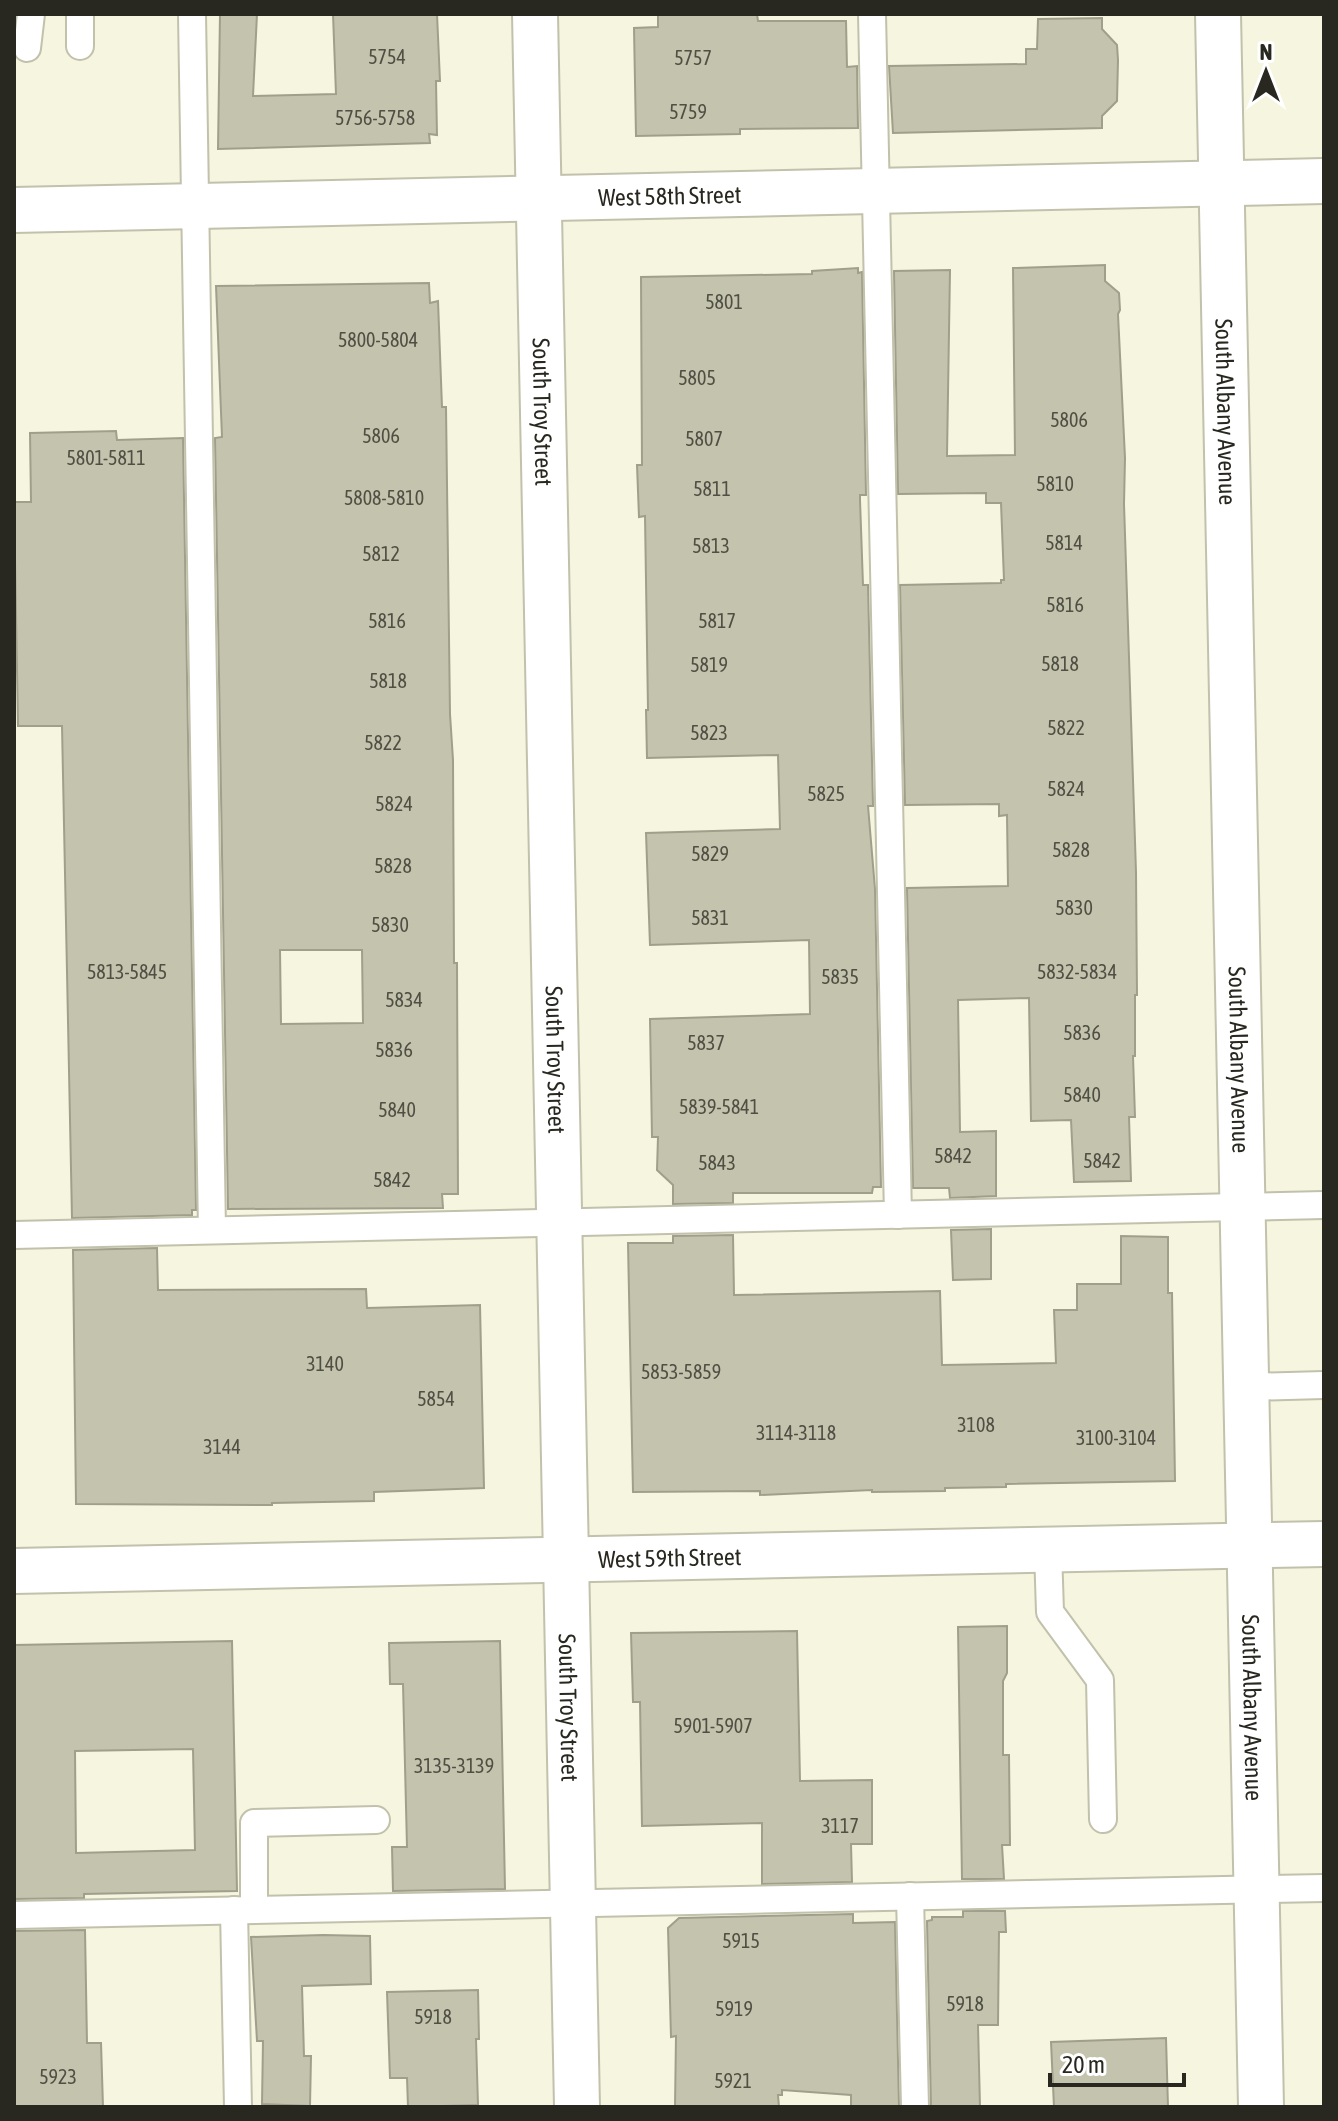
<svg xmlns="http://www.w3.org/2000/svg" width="1338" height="2121" viewBox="0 0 1338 2121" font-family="'Asap Condensed',sans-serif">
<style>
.building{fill:#c4c3ae;stroke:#a09f8b;stroke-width:2;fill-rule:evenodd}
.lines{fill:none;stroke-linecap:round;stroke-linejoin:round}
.service-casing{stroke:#c2c1ac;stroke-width:30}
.minor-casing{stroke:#c2c1ac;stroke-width:48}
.tertiary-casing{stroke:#c2c1ac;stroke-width:48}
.service{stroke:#fff;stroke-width:26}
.minor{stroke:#fff;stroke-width:44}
.tertiary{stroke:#fff;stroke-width:44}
.labels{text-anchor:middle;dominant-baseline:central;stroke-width:6;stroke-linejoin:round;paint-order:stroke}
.number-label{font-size:20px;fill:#504f44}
.street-label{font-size:24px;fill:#292820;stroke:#fff}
</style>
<rect width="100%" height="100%" fill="#f6f5df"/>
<g class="building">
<polygon points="220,14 257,14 253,96 336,94 333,14 437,14 440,81 436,81 437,135 429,134 430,143 218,149"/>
<polygon points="658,14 757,14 758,21 846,21 847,67 857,66 858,128 740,129 740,134 636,136 634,28 658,27"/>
<polygon points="1102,18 1102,29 1117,45 1118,60 1117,101 1102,116 1102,128 893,133 889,66 1026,64 1026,49 1037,49 1038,19"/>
<polygon points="1105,265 1105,281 1119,293 1120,310 1118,314 1125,458 1124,504 1136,872 1137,995 1135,995 1135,1056 1133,1056 1135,1117 1129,1117 1131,1181 1074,1182 1071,1120 1031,1121 1029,998 958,1000 960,1132 996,1131 996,1196 950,1198 949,1188 913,1188 907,888 1008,886 1007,815 999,816 999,804 905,805 900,585 1001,583 1001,580 1004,580 1001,503 986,503 986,493 898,494 894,271 950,270 947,456 1015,455 1013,268"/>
<polygon points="858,268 858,273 862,272 866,495 860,495 860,500 863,585 868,585 873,806 868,806 875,889 881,1187 873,1187 872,1193 733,1193 733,1203 673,1204 673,1185 657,1170 658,1137 652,1137 650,1019 810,1014 809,940 650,945 646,833 780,829 778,755 647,758 646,710 648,710 645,516 639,517 637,465 642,465 641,277 812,274 812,271"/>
<path d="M429,283l1,20 8,-2 4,106h4l4,307 3,46 1,203h3l1,231h-16l1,14 -215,1 -13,-771 7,-1 -6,-151zM280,950h82l1,73 -82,1z"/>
<polygon points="116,431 117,440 183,438 196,1210 192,1210 192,1215 72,1218 62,726 18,726 14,502 31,502 30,433"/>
<polygon points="991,1229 991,1279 953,1280 951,1230"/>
<polygon points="733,1235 734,1295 940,1291 942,1365 1056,1363 1054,1310 1077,1310 1077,1284 1121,1284 1121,1236 1168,1237 1168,1293 1172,1293 1175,1481 1006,1484 1006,1487 945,1488 945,1491 872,1492 872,1490 760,1495 760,1491 633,1492 628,1243 673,1243 673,1236"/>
<polygon points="157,1248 158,1290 366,1289 367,1308 480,1305 484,1488 374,1492 374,1501 272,1503 272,1505 76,1504 73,1250"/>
<polygon points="1007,1626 1007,1673 1003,1681 1003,1755 1009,1755 1010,1845 1002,1845 1004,1879 962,1879 958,1627"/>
<polygon points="797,1631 800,1781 872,1780 872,1844 851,1844 852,1882 762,1884 762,1823 642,1826 640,1702 633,1702 631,1633"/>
<path d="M232,1641l5,250 -153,3v4l-70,1v-254zM193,1749l2,101 -119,3 -1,-102z"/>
<polygon points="500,1641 505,1889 393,1891 392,1847 407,1847 403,1684 390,1684 389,1643"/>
<polygon points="963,1911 1005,1911 1006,1932 999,1932 998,2025 978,2025 980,2107 931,2107 927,1921 932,1920 932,1917 963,1917"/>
<polygon points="853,1914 853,1923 895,1922 899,2107 851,2107 851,2095 782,2090 782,2095 778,2095 779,2107 675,2107 676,2036 671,2037 668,1928 679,1918"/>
<polygon points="85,1930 87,2043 101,2043 103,2107 14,2107 14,1931"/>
<polygon points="323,1935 370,1936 371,1984 302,1986 304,2056 311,2056 310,2106 262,2104 263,2041 257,2041 251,1937"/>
<polygon points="478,1990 479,2039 476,2039 478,2105 408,2107 407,2078 390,2078 387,1992"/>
<polygon points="1166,2038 1168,2107 1054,2107 1051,2042"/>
</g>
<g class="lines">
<defs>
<g id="service">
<polyline points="80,14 80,46"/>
<polyline points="192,14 212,1230"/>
<polyline points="872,14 898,1215"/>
<polyline points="27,48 31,14"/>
<polyline points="14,1235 1324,1205"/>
<polyline points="1246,1387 1324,1385"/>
<polyline points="1048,1550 1050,1612 1100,1680 1103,1819"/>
<polyline points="910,1896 915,2107"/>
<polyline points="234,1910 238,2107"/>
<polyline points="254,1910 254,1823 376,1820"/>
<polyline points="14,1915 1324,1888"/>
</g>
<g id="minor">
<path id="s1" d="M535,14l42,2093"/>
<path id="s2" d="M1218,14l43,2093"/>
<path id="s3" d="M14,210l1310,-29"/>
</g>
<g id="tertiary">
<path id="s4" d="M14,1571l1310,-27"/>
</g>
</defs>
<use href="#service" class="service-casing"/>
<use href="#minor" class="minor-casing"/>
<use href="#tertiary" class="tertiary-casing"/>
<use href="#service" class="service"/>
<use href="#minor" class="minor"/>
<use href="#tertiary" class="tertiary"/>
</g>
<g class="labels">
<g class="number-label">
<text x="387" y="56">5754</text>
<text x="693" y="57">5757</text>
<text x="688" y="111">5759</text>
<text x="375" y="117">5756-5758</text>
<text x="724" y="301">5801</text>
<text x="378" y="339">5800-5804</text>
<text x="697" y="377">5805</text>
<text x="1069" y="419">5806</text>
<text x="381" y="435">5806</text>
<text x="704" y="438">5807</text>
<text x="106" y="457">5801-5811</text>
<text x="1055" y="483">5810</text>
<text x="712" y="488">5811</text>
<text x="384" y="497">5808-5810</text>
<text x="1064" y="542">5814</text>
<text x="711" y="545">5813</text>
<text x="381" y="553">5812</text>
<text x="1065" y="604">5816</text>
<text x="387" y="620">5816</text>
<text x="717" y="620">5817</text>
<text x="1060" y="663">5818</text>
<text x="709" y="664">5819</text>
<text x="388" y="680">5818</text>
<text x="1066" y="727">5822</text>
<text x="709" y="732">5823</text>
<text x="383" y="742">5822</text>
<text x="1066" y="788">5824</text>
<text x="826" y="793">5825</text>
<text x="394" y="803">5824</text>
<text x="1071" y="849">5828</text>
<text x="710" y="853">5829</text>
<text x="393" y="865">5828</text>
<text x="1074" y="907">5830</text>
<text x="710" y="917">5831</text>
<text x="390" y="924">5830</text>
<text x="127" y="971">5813-5845</text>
<text x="1077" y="971">5832-5834</text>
<text x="840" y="976">5835</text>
<text x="404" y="999">5834</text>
<text x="1082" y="1032">5836</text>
<text x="706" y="1042">5837</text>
<text x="394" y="1049">5836</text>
<text x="1082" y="1094">5840</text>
<text x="719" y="1106">5839-5841</text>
<text x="397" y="1109">5840</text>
<text x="953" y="1155">5842</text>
<text x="1102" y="1160">5842</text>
<text x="717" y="1162">5843</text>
<text x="392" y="1179">5842</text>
<text x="325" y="1363">3140</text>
<text x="681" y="1371">5853-5859</text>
<text x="436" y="1398">5854</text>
<text x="976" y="1424">3108</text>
<text x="796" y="1432">3114-3118</text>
<text x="1116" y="1437">3100-3104</text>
<text x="222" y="1446">3144</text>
<text x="713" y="1725">5901-5907</text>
<text x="454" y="1765">3135-3139</text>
<text x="840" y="1825">3117</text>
<text x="741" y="1940">5915</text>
<text x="965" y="2003">5918</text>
<text x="734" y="2008">5919</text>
<text x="433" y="2016">5918</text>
<text x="58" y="2076">5923</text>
<text x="733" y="2080">5921</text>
</g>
<g class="street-label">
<text stroke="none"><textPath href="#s3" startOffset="656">West 58th Street</textPath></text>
<text stroke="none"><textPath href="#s1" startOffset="398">South Troy Street</textPath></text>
<text stroke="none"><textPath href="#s2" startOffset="398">South Albany Avenue</textPath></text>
<text stroke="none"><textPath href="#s1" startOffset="1046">South Troy Street</textPath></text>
<text stroke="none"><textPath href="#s2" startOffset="1046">South Albany Avenue</textPath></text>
<text stroke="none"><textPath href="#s4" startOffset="656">West 59th Street</textPath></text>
<text stroke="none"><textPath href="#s1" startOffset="1694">South Troy Street</textPath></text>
<text stroke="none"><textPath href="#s2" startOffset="1694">South Albany Avenue</textPath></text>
</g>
</g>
<rect width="1338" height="2121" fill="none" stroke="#292820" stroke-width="32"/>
<g transform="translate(1266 72)" stroke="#ffffff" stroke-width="6" paint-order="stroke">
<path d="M0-6L14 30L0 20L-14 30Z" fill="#292820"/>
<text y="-12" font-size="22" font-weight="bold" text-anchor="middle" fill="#292820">N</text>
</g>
<path d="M1050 2073v12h134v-12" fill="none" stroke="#292820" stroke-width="4"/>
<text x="1062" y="2073" font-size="24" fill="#292820" stroke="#ffffff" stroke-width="6" paint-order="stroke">20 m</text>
</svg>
